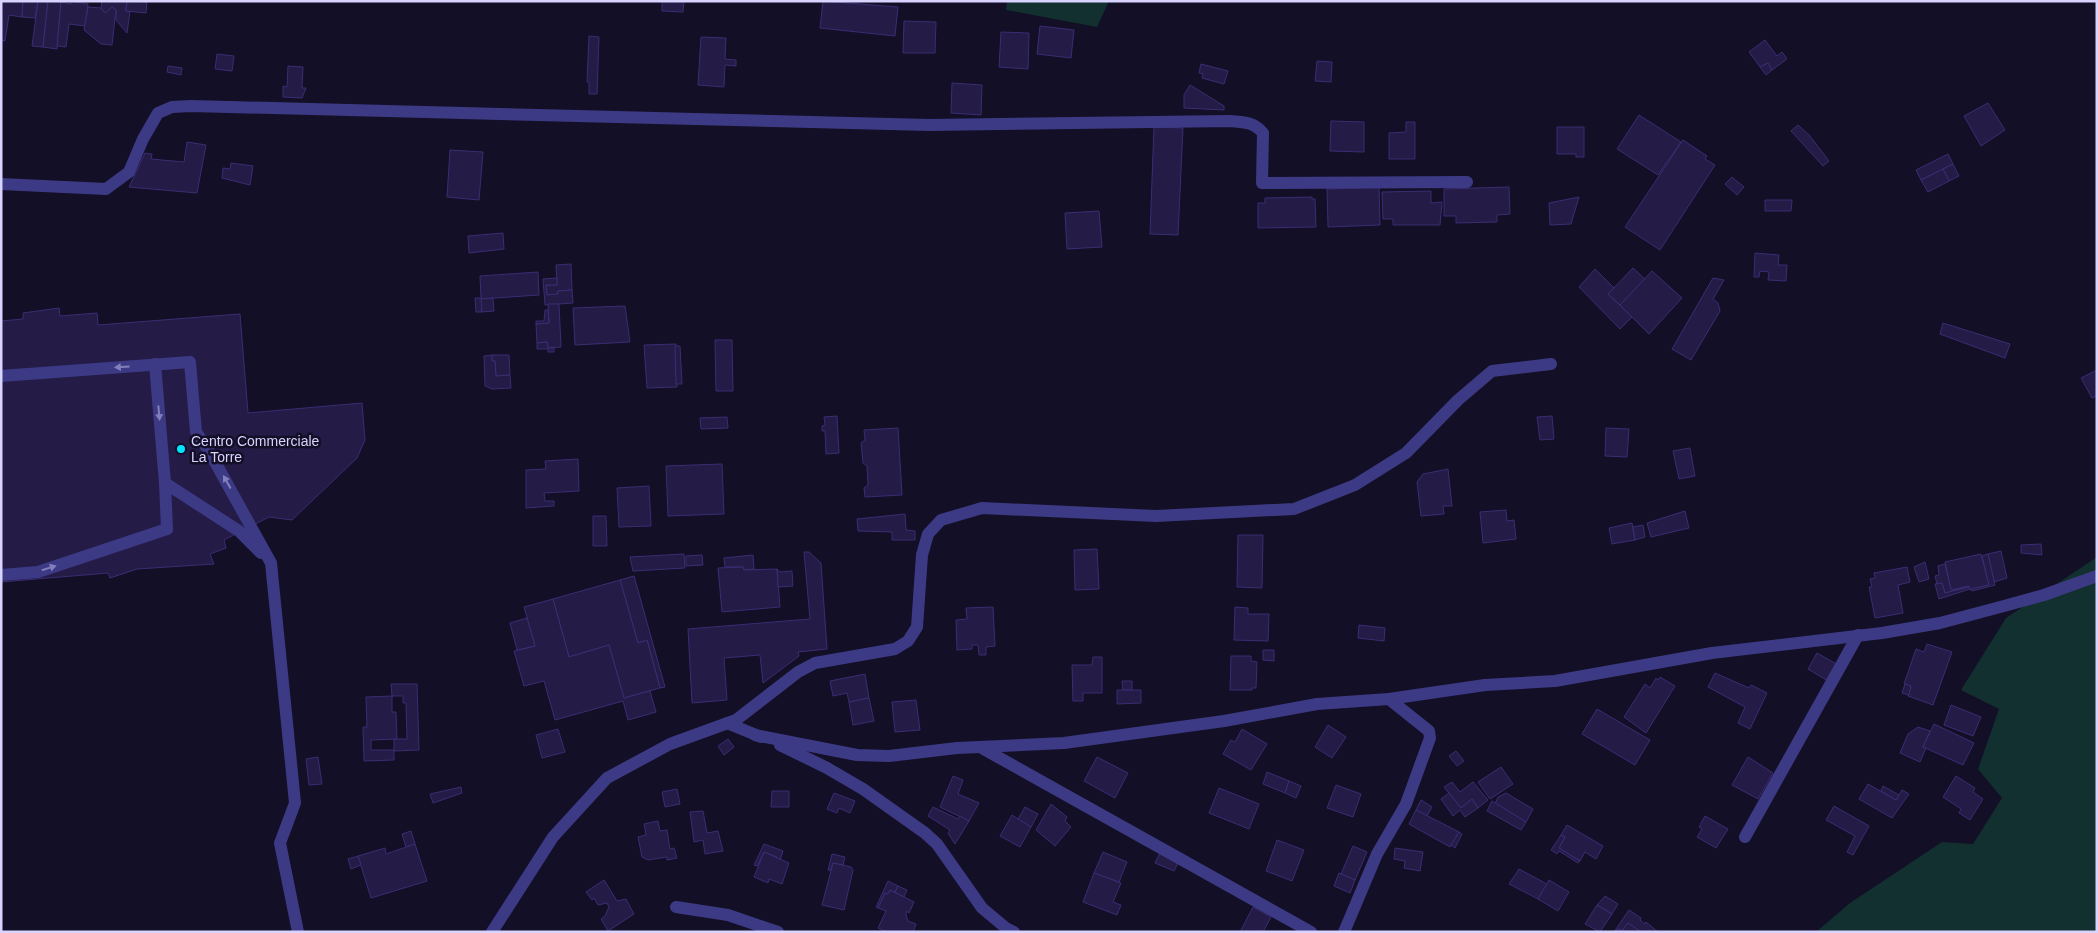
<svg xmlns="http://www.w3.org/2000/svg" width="2098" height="933" viewBox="0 0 2098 933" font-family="Arial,sans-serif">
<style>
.green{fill:#12302f}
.building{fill:#241b47;stroke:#3b2d73}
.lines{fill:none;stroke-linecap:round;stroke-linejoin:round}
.minor{stroke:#3d3a85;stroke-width:12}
.oneway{fill:#837fbc}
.poi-dot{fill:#00e5ff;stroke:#130f26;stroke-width:2}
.labels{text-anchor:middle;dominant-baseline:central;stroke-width:5;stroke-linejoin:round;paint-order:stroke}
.poi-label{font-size:14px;fill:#d9d4ff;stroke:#130f26;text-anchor:start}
</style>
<rect width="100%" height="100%" fill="#130f26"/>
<g class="green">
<polygon points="1007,1 1109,1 1097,27 1006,10"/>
<polygon points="2097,557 2097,932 1816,932 1850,903 1942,842 1973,844 2002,798 1978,769 1999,709 1961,690 2006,618"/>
</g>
<g class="building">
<polygon points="1,1 23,1 22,17 9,15 5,41 1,40"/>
<polygon points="23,1 38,1 35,18 22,17"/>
<polygon points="38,1 48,1 43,47 32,46"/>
<polygon points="48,1 61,2 57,49 43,47"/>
<polygon points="72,1 88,4 85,26 69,24 66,47 57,46 61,2 71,4"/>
<polygon points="102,1 127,1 126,11 130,11 127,33 116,20 116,10 112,7 105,13 101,8"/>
<polygon points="127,1 147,2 146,13 126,11"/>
<polygon points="662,1 684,1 683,12 662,11"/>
<polygon points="823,1 898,7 895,36 820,28"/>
<polygon points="88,7 101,8 105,13 112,7 116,10 112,45 101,44 84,30"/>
<polygon points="904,21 936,22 935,53 903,53"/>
<polygon points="1040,26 1074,30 1071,58 1037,54"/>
<polygon points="1001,32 1029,33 1028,69 999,67"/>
<polygon points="589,36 599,37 597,94 589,94 589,82 587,82"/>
<polygon points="701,37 726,38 725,59 736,60 736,66 725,65 724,87 698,85"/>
<polygon points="1765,40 1777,56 1782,52 1787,59 1772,70 1768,63 1760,67 1749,52"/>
<polygon points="217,54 234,56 232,71 215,69"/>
<polygon points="1317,61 1332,62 1331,82 1315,81"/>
<polygon points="1768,63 1772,70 1766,75 1760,67"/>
<polygon points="1201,64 1228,71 1224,84 1202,78 1203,74 1199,73"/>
<polygon points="168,66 182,68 181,75 167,72"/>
<polygon points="288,66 303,67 302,88 306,88 302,98 283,97 283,86 287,87"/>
<polygon points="952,83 982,85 981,115 951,113"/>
<polygon points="1190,85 1224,106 1224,110 1184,108 1184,95"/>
<polygon points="1988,103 2005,130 1981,146 1964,116"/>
<polygon points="1639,115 1681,142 1658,175 1617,149"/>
<polygon points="1331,121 1364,122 1364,152 1330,151"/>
<polygon points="1406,122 1415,122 1415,159 1389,159 1389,133 1406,132"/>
<polygon points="1798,125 1809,135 1829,161 1823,166 1791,131"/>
<polygon points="1154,127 1183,128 1178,235 1150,234"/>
<polygon points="1557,127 1584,127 1584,157 1576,157 1576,154 1557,154"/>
<polygon points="1683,140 1707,156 1705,159 1715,165 1660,250 1625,227"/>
<polygon points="187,142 206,145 197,193 129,187 145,153 152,154 151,159 184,162"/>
<polygon points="450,150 483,152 479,200 447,197"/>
<polygon points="1948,154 1953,164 1921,180 1916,170"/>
<polygon points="231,163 253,166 250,185 222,178 223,168 230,169"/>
<polygon points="1953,164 1959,176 1949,181 1943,169"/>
<polygon points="1943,169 1949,181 1928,192 1921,180"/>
<polygon points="1732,177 1744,187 1737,195 1725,184"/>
<polygon points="1379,187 1380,225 1328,227 1327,189"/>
<polygon points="1509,187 1510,214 1497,215 1497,222 1456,223 1456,216 1444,216 1444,189"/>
<polygon points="1431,191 1431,203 1442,202 1440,225 1393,225 1393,219 1383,219 1382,192"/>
<polygon points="1312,197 1312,199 1315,199 1316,227 1258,228 1258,203 1265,203 1265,198"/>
<polygon points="1579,197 1571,224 1550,225 1549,203"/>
<polygon points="1765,200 1792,200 1791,211 1765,211"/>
<polygon points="1099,211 1102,247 1067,249 1065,213"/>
<polygon points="503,233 504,249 469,253 468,236"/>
<polygon points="1755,253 1779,255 1778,265 1787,265 1786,281 1768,280 1769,272 1760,271 1759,277 1754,277"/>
<polygon points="571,264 572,290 558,291 558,294 547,295 546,285 557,285 556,265"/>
<polygon points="1633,268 1645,279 1620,305 1608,294"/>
<polygon points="1595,269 1614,288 1608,294 1632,317 1620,329 1579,287"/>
<polygon points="1652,271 1682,298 1649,334 1620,305"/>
<polygon points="538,272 539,295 481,299 480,276"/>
<polygon points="557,278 557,285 546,285 547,295 558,294 558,291 572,290 573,303 545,305 543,279"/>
<polygon points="1713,278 1724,280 1713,299 1718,303 1720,311 1691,360 1672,349"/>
<polygon points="475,298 482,298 482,312 476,312"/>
<polygon points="493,298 494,311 482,312 481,299"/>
<polygon points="548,304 559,304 561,347 548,348 547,342 537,343 536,324 549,323"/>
<polygon points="625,306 630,342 575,345 573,308"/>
<polygon points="59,308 60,316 97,313 98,325 240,314 248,413 362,403 365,440 357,458 292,520 269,517 224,540 226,548 210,554 214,564 137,569 110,578 108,573 1,582 1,321 23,319 23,313"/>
<polygon points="545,310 548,310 549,323 536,324 536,321 544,321"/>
<polygon points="1943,323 2010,344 2005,358 1940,334"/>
<polygon points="715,340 732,340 733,391 716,391"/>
<polygon points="547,342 548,348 554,348 554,352 548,352 548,349 537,349 537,343"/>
<polygon points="676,344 677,387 647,388 644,345"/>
<polygon points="675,346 680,346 682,384 676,384"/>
<polygon points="492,355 509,355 510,375 496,376 495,361 492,361"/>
<polygon points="492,355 492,361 495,361 496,376 510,375 511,388 492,389 485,386 484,356"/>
<polygon points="2097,370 2097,396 2092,398 2081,378"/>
<polygon points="837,416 839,453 826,454 825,431 822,431 822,426 825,425 824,417"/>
<polygon points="1552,416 1554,439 1540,440 1537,417"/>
<polygon points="727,417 728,428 701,429 700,418"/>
<polygon points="898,428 902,495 865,497 864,488 868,485 867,466 863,463 861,443 865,440 864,430"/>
<polygon points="1606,428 1629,429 1627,457 1605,456"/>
<polygon points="1690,448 1695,476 1679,479 1673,451"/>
<polygon points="578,459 579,491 544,493 545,501 554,501 554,506 526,508 526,470 546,469 545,461"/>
<polygon points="722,464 724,514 668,516 666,466"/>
<polygon points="1448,469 1452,506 1443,506 1444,514 1421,516 1417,482 1423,474"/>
<polygon points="649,486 651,526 619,527 617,488"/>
<polygon points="1506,510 1507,521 1514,520 1516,539 1483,543 1480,512"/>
<polygon points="1685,511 1689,528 1651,537 1647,523"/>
<polygon points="905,514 906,530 915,531 915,540 892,540 892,532 858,531 857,519"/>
<polygon points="593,516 606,516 607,546 593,546"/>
<polygon points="1632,523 1635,540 1612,544 1609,528"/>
<polygon points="1643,525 1645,537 1635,540 1633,527"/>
<polygon points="1238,535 1263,535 1262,588 1237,587"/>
<polygon points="2041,544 2042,555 2021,553 2021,545"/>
<polygon points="1097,549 1099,589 1075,590 1074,550"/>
<polygon points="2001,551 2007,578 1994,582 1988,554"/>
<polygon points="804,552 809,552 821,563 827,649 798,652 799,656 763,683 760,655 724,658 727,700 692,703 688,629 810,619"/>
<polygon points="684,554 685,568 633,571 630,557"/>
<polygon points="1981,554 1989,585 1970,590 1969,586 1951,590 1945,562"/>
<polygon points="1988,554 1995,585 1972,591 1971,589 1989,585 1982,556"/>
<polygon points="702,555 703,565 686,566 686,556"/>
<polygon points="753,555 754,569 744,570 743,567 725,567 724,558"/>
<polygon points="1925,562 1929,579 1919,582 1914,567"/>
<polygon points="1945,564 1951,590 1969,587 1945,593 1942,583 1937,584 1935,576 1939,575 1938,566"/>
<polygon points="743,567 744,570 777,569 780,607 722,612 718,568"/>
<polygon points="1907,567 1910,582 1898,585 1903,613 1875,618 1869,587 1872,587 1870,579 1875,578 1874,573"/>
<polygon points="777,569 780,572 792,571 793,586 778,587"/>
<polygon points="634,576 665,687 660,688 647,640 638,643 620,580"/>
<polygon points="620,580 638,643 647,640 660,688 624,698 609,645 569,657 553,599"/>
<polygon points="1942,583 1945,593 1969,587 1970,589 1939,599 1935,584"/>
<polygon points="553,599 569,657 609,645 624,698 650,691 656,712 628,720 623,701 555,720 544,681 524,686 514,651 535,646 524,607"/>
<polygon points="993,607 995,646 986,647 986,655 979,655 978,645 972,645 972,649 957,650 956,620 967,619 966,608"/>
<polygon points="1235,607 1248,608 1248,614 1269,614 1268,641 1234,640"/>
<polygon points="527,618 535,646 517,650 510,623"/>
<polygon points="1359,625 1385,628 1384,641 1358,638"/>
<polygon points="1927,644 1952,652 1933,705 1908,696 1911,686 1904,684 1916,649 1924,652"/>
<polygon points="1263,650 1274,650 1274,661 1263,660"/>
<polygon points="1817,653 1838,665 1828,681 1808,669"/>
<polygon points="1231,656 1251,656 1251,661 1257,662 1256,688 1252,688 1252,690 1230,690"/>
<polygon points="1093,657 1102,657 1102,693 1083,693 1083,701 1073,701 1072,665 1092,665"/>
<polygon points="1715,673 1749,688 1751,685 1767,693 1750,729 1738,723 1745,707 1708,687"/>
<polygon points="865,674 869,698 849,702 847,693 833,696 830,681"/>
<polygon points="1660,677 1675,686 1646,733 1624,717 1645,684 1650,688 1656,678 1658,680"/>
<polygon points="1122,681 1132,681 1132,690 1123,690"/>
<polygon points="391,684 417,684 419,750 394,751 394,739 407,739 406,703 403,703 403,696 392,696"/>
<polygon points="1905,684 1911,686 1909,695 1902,693"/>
<polygon points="1117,690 1141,690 1141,703 1117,704"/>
<polygon points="392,696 392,712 396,712 397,739 371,740 371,750 394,750 394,760 364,761 363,727 367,727 366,697"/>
<polygon points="869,698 874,721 853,725 849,702"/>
<polygon points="916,700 920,730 895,732 892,702"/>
<polygon points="1951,705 1981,717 1973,736 1944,725"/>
<polygon points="1597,709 1650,740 1635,765 1582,734"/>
<polygon points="1934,724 1974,743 1963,765 1923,747"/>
<polygon points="1328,725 1346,737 1332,758 1315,747"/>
<polygon points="1918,727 1930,731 1923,747 1926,748 1920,762 1900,753 1908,734"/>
<polygon points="558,729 565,752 542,758 536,735"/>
<polygon points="1242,729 1267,744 1251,770 1223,754 1231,740 1235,742"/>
<polygon points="728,739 734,747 724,755 718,746"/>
<polygon points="1456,751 1464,761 1457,766 1449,756"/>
<polygon points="318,757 322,784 309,785 306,759"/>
<polygon points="1097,757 1128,773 1115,798 1084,781"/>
<polygon points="1748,757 1773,773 1758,799 1732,785"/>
<polygon points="1501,767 1513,784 1490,799 1478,782"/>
<polygon points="1267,772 1289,781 1285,793 1263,784"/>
<polygon points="953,776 963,780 958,794 979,803 969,821 940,807"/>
<polygon points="1956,776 1975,788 1973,792 1983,799 1970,820 1959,813 1961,809 1943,797"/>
<polygon points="1289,781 1301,786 1296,798 1285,793"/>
<polygon points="1452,782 1460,792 1473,782 1488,800 1478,808 1472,799 1461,808 1444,787"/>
<polygon points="1868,784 1896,800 1902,790 1909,794 1892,818 1859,799"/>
<polygon points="1336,785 1361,794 1353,817 1327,808"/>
<polygon points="1883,786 1899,795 1896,800 1881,791"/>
<polygon points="461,787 462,793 433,803 430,794"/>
<polygon points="1219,788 1259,804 1249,829 1209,813"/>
<polygon points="677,789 680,804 665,807 662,792"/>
<polygon points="772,791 789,791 789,807 771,807"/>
<polygon points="834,793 855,801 850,813 839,808 837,813 827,809"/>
<polygon points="1449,793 1461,808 1472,799 1478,808 1465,817 1460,810 1453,816 1441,799"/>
<polygon points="1506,793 1533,809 1526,822 1495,804 1498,797"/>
<polygon points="1421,800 1432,807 1427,816 1416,810"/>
<polygon points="1492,801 1526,822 1521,830 1487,811"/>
<polygon points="1051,804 1067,817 1065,821 1071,827 1055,846 1036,830"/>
<polygon points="1834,806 1869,826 1853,855 1847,852 1855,836 1826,820"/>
<polygon points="933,807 958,819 960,816 969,821 955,844 948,833 950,830 928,816"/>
<polygon points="1025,807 1038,814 1031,827 1018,819"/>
<polygon points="1416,810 1459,832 1450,847 1409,824"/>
<polygon points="703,811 707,833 718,831 723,851 705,854 703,840 694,842 690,812"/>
<polygon points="1012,815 1031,827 1020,847 1000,836"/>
<polygon points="1705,816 1728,829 1716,848 1697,837 1702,829 1699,827"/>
<polygon points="658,821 660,831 667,830 670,849 674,848 677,858 667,860 667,857 648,860 642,857 638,837 646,835 644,824"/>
<polygon points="1567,825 1603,846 1596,859 1585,852 1580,861 1559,848 1565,837 1561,835"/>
<polygon points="411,831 415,844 406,847 402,834"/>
<polygon points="1459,832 1462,834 1455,848 1451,845"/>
<polygon points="1561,835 1565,837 1559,848 1580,861 1578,863 1559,851 1557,854 1551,850"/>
<polygon points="1277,840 1304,850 1292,881 1266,871"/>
<polygon points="415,844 427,881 371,898 358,856 385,848 386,854"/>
<polygon points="764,844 783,851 780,860 776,859 777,857 764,852 757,866 754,865"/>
<polygon points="1353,846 1367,852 1355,880 1341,874"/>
<polygon points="1395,848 1423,852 1420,871 1404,868 1405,861 1394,859"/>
<polygon points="764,852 789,863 782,884 769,879 768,883 754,877"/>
<polygon points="1103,852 1127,862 1119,882 1094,873"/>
<polygon points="1160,853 1178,863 1174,871 1155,863"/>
<polygon points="832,854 845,857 843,865 833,863 830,871 828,870"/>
<polygon points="358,856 361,865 351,869 348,859"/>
<polygon points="833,863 851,867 853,870 844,910 822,905"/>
<polygon points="1519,869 1547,884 1538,899 1509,884"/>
<polygon points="1094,873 1121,883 1113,902 1121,905 1117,915 1083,902"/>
<polygon points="1339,873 1355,880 1350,893 1334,886"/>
<polygon points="604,880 617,901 626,899 634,914 608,931 601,919 605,916 609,907 607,903 598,905 594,898 592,900 586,892"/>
<polygon points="1549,880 1569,892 1558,911 1538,899"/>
<polygon points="888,881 898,886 895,892 890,890 888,894 885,893 878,908 876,907"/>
<polygon points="898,886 907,890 904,897 895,892"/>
<polygon points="890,890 914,902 909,913 907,911 906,915 908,921 916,924 913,932 886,932 878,928 886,911 878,908 885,893 888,894"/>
<polygon points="1605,896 1618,904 1612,914 1597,905"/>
<polygon points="1597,905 1612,914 1600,932 1585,924"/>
<polygon points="1253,907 1271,917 1263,932 1240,932"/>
<polygon points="1629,910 1641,918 1640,920 1645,924 1646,922 1658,932 1641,932 1628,923 1622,931 1619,929 1614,932"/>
<polygon points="1628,923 1641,932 1617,932 1619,929 1622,931"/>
</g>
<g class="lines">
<g class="minor">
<path d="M1,184l105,5 23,-17 14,-33 15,-26 14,-6 19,-1 738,19 301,-4c13,1 24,1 33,12l-1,50 205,-1"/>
<polyline points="155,364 165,483"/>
<polyline points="1,376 190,362 196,432 209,451 271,563 295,803 280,843 298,932"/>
<polyline points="1,575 38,572 167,529 165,483 239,531 261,553"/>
<polyline points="727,723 761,737"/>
<polyline points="755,735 857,755 889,756 957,748 1064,743 1224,721 1317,704 1389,699 1485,685 1555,681 1712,653 1882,633 1940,623 2004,606 2044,595 2097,576"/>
<polyline points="780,745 827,768 863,789 925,833 937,844 982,908 1006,928 1014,932"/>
<polyline points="980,747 1311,932"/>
<polyline points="1745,837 1858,635"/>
<polyline points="676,907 728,915 778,932"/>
<polyline points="492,932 553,837 607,778 670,744 736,720 798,672 815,663 895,649 908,641 917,627 922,555 928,534 941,520 982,508 1156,516 1294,509 1355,485 1406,453 1458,400 1492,371 1551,364"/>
<polyline points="1344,932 1377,854 1406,804 1430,738 1429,731 1389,699"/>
</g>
</g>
<defs><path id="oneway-solid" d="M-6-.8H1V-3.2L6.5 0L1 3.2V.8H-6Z" transform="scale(1.25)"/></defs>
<g class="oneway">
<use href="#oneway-solid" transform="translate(122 367) rotate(176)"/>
<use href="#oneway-solid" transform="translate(159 413) rotate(85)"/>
<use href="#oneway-solid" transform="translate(227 482) rotate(-119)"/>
<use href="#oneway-solid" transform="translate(49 568) rotate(-18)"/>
</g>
<circle class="poi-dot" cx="181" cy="449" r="5"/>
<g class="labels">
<g class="poi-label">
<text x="191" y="441">Centro Commerciale<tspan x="191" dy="16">La Torre</tspan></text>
</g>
</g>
<rect width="2098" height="933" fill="none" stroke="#d9d4ff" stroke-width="5"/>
</svg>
